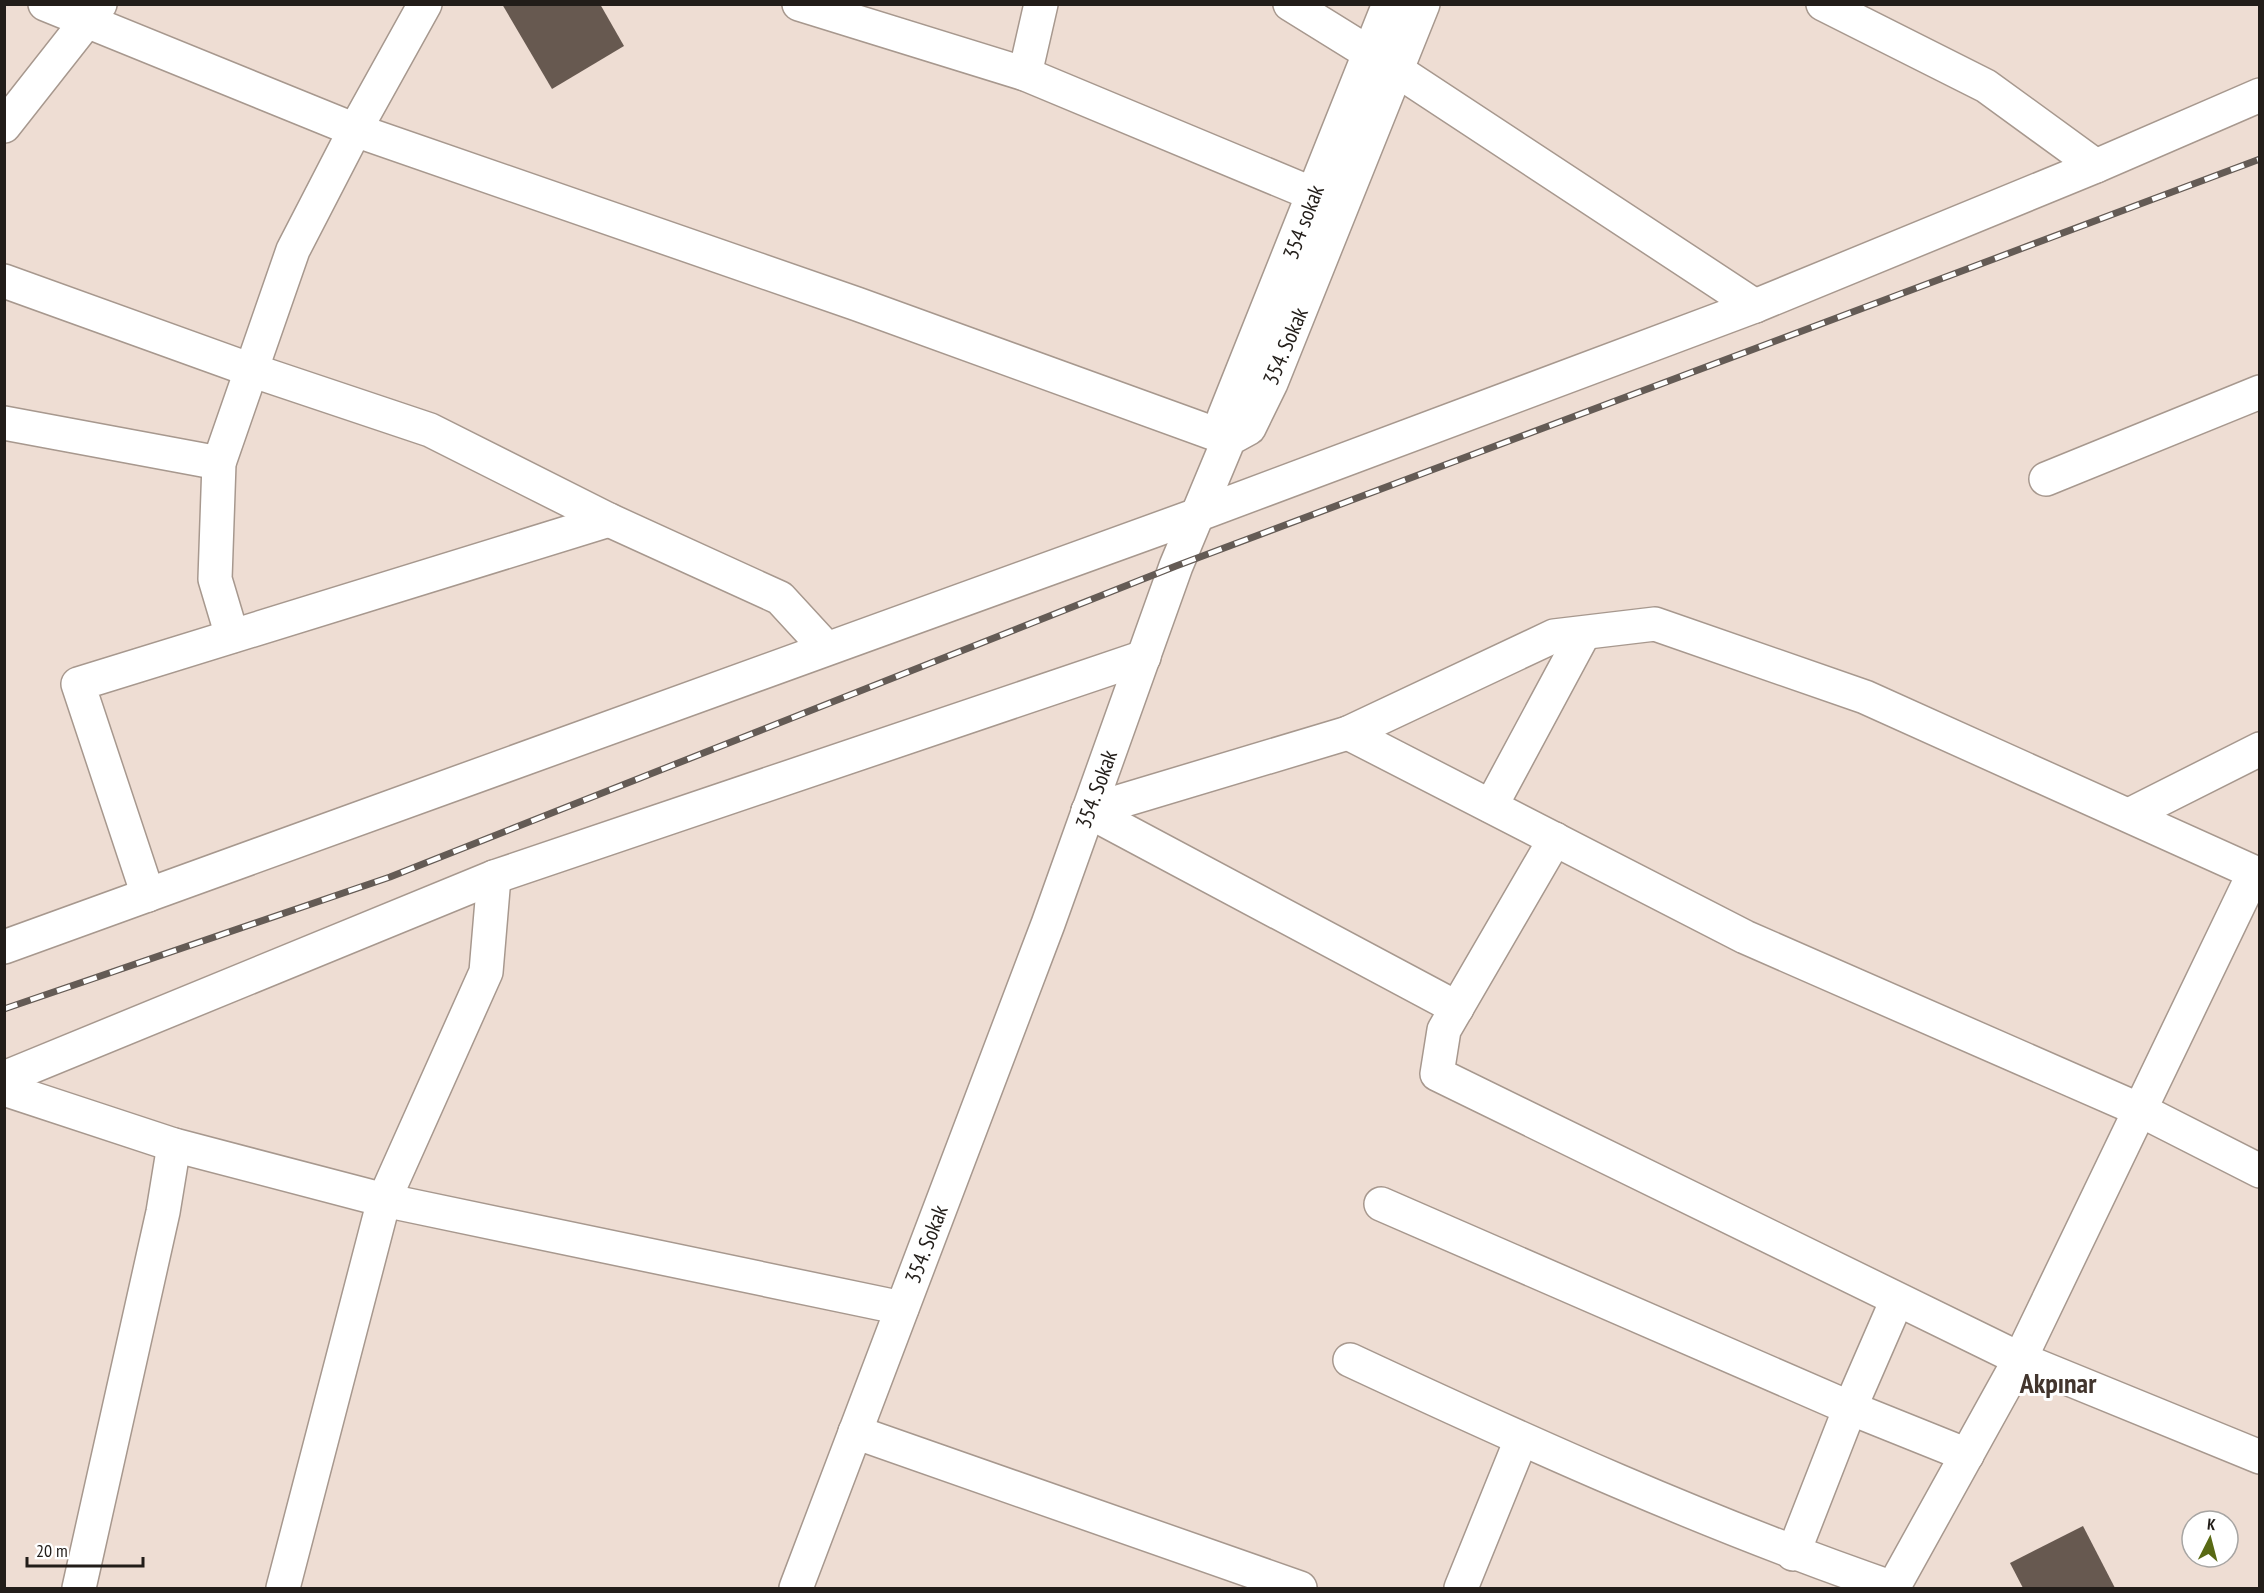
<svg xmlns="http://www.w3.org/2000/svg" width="2264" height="1593" viewBox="0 0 2264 1593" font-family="'PT Sans Narrow',sans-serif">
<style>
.building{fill:#675950}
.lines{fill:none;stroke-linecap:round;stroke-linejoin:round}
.street-casing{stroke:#a7988e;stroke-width:36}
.secondary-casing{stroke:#a7988e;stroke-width:36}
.street{stroke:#fff;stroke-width:33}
.secondary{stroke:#fff;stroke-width:33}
.rail-casing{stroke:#645b55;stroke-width:7}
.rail{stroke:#fff;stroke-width:4.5;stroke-dasharray:14;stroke-linecap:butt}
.labels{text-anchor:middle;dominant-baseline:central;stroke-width:6;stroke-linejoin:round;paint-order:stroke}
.street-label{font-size:22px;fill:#221d19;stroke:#fff}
.district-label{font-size:28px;font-weight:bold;fill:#42352d;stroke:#fff}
</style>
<rect width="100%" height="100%" fill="#eeddd3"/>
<g class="building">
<polygon points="502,4 600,4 624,46 552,89"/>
<polygon points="2083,1526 2115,1588 2023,1588 2010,1563"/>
</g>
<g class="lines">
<defs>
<g id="street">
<polyline points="799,4 1025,74 1313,194"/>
<polyline points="1290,4 1398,71 1755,306"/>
<polyline points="1823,4 1986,86 2096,166"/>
<polyline points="1025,74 1041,4"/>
<polyline points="4,126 100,4"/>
<polyline points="4,281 251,370 430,430 609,520 780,598 826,648"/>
<polyline points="4,423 219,463"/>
<polyline points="2046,479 2260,392"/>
<polyline points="232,636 215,579 219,463 293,250 355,130 425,4"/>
<polyline points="1348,733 1745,937 2140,1110 2260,1171"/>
<polyline points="1491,806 1584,633"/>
<polyline points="1088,811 1457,1008"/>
<polyline points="1555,839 1444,1030 1437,1074 2020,1359 2260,1457"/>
<polyline points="148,895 78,684 609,520"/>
<polyline points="4,947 1197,515 1755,306 2096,166 2260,95"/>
<polyline points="4,1089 174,1145 384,1200 902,1308"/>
<polyline points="1381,1204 1850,1408 1967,1455"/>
<path d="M1350,1360c178,83 357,164 543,228"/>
<polyline points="855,1432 1300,1588"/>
<polyline points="1793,1554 1850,1408 1897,1300"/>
<polyline points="79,1588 163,1212 174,1145"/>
<polyline points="283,1588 384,1200 486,972 494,877"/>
<polyline points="1461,1588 1521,1440"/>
<polyline points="1893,1588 2020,1359 2254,873"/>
</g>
<g id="secondary">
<polyline points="45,4 355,130 857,304 1229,439"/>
<polyline points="1229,439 1224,417 1389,4"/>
<polyline points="1088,811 1348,733 1554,636 1655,624 1865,697 2260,875"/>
<polyline points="2129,815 2260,749"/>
<polyline points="4,1078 494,877 1144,657"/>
<polyline points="796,1588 1048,924 1176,566 1229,439 1249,428 1271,383 1423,4"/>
</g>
</defs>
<use href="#street" class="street-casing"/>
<use href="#secondary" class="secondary-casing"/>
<use href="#street" class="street"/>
<use href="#secondary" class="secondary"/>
<defs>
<polyline id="rail" points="4,1009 390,877 1176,566 2260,159"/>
</defs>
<use href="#rail" class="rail-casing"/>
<use href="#rail" class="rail"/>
</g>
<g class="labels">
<g class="street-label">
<text transform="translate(1303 222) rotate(-69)">354 sokak</text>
<text transform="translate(1285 346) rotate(-67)">354. Sokak</text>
<text transform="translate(1096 789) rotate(-70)">354. Sokak</text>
<text transform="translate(926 1244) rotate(-69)">354. Sokak</text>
</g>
<g class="district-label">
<text x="2058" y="1382">Akpınar</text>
</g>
</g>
<rect width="2264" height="1593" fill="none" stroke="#221d19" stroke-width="12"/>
<g transform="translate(2210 1539) rotate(6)"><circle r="28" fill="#ffffff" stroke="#a7a5a3" stroke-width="1.5"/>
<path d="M0-4.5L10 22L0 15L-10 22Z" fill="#586914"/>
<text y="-9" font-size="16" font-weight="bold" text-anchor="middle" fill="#221d19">K</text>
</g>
<path d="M27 1557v9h116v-9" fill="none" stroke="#221d19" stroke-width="3"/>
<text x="36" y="1557" font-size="18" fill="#221d19" stroke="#ffffff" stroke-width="4.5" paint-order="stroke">20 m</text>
</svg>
